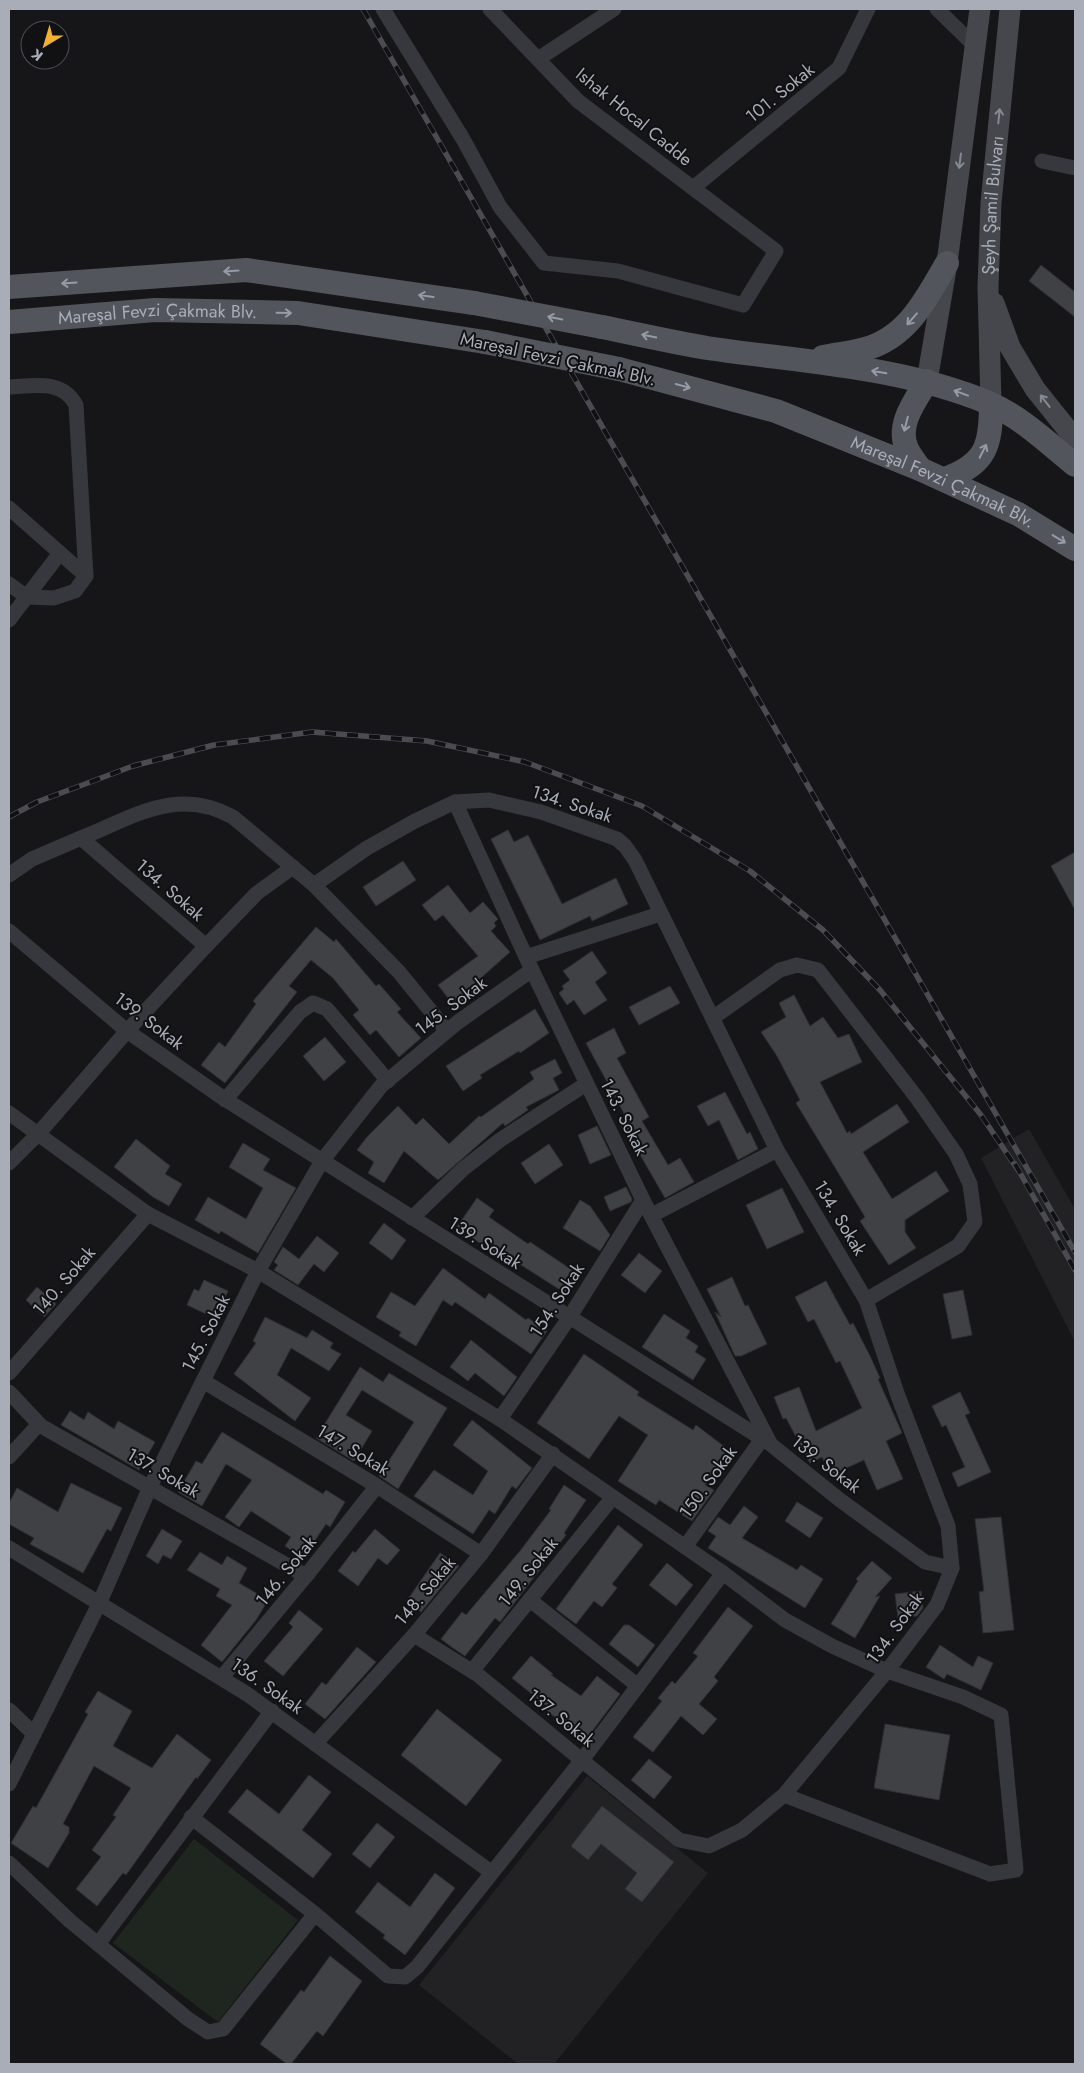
<svg xmlns="http://www.w3.org/2000/svg" width="1084" height="2073" viewBox="0 0 1084 2073" font-family="Jost,sans-serif">
<style>
.built{fill:#222225}
.green{fill:#1e261f}
.building{fill:#404145;stroke:#303034}
.lines{fill:none;stroke-linecap:round;stroke-linejoin:round}
.minor{stroke:#37383d;stroke-width:15}
.secondary{stroke:#45474d;stroke-width:21}
.primary{stroke:#53555c;stroke-width:24}
.rail-casing{stroke:#4a4c52;stroke-width:5.5}
.rail{stroke:#111113;stroke-width:4;stroke-dasharray:11;stroke-linecap:butt}
.primary-bridge{stroke:#53555c;stroke-width:24}
.oneway{stroke:#858993}
.oneway2{stroke:#979ba6}
.labels{text-anchor:middle;dominant-baseline:central;stroke-width:4;stroke-linejoin:round;paint-order:stroke}
.street-label{font-size:18px;fill:#a8adb8;stroke:#111113}
</style>
<rect width="100%" height="100%" fill="#161618"/>
<g class="built">
<polygon points="1029,1129 1075,1209 1075,1342 981,1158"/>
<polygon points="587,1776 708,1873 554,2064 518,2064 419,1985"/>
</g>
<polygon class="green" points="194,1839 298,1920 218,2022 113,1943"/>
<g class="building">
<polygon points="1041,265 1075,292 1075,317 1029,281"/>
<polygon points="508,830 514,842 528,835 562,904 616,878 628,904 592,921 590,916 540,940 491,839"/>
<polygon points="1075,852 1075,910 1051,866"/>
<polygon points="403,861 416,880 376,906 363,887"/>
<polygon points="448,885 470,913 483,902 498,919 494,923 496,926 491,931 510,952 473,985 477,990 455,1007 438,985 478,956 443,915 435,921 422,905"/>
<polygon points="316,927 334,942 336,939 376,986 379,984 401,1009 397,1012 421,1038 399,1057 376,1030 370,1035 353,1015 359,1010 333,978 311,960 289,986 297,992 225,1083 201,1065 219,1042 225,1047 256,1004 253,1001"/>
<polygon points="592,951 607,973 595,982 607,1000 584,1015 574,1000 567,1005 559,993 564,989 562,986 570,980 563,971"/>
<polygon points="670,986 680,1003 639,1025 629,1007"/>
<polygon points="794,995 810,1026 823,1017 838,1038 849,1034 862,1062 820,1082 847,1133 850,1131 851,1134 897,1104 909,1122 863,1152 892,1199 936,1171 949,1191 905,1220 905,1232 916,1248 889,1265 860,1221 865,1217 796,1103 800,1100 777,1056 761,1032 786,1017 779,1003"/>
<polygon points="535,1009 549,1033 520,1053 519,1051 480,1075 482,1078 463,1091 446,1066"/>
<polygon points="614,1028 626,1053 617,1058 649,1117 642,1121 668,1165 680,1158 694,1182 665,1198 620,1120 626,1117 586,1043"/>
<polygon points="325,1037 346,1062 324,1081 303,1056"/>
<polygon points="555,1059 562,1073 553,1078 559,1090 526,1107 528,1110 505,1126 503,1123 438,1180 404,1151 384,1183 368,1173 374,1162 357,1150 367,1137 398,1106 416,1125 423,1118 449,1144 479,1116 481,1117 534,1079 530,1072"/>
<polygon points="725,1092 747,1134 750,1132 758,1149 738,1160 719,1120 708,1126 697,1106"/>
<polygon points="597,1126 611,1155 590,1164 578,1135"/>
<polygon points="136,1139 170,1166 165,1174 182,1184 169,1206 153,1197 114,1167"/>
<polygon points="243,1143 270,1159 263,1170 296,1188 258,1253 221,1231 219,1234 195,1220 208,1197 246,1219 263,1188 229,1167"/>
<polygon points="549,1144 563,1165 535,1184 521,1163"/>
<polygon points="626,1187 632,1199 631,1202 610,1211 604,1197"/>
<polygon points="782,1188 804,1232 767,1249 746,1205"/>
<polygon points="477,1198 494,1210 489,1217 528,1244 530,1242 578,1274 565,1293 507,1256 504,1260 457,1227"/>
<polygon points="580,1200 590,1206 610,1235 600,1251 563,1228"/>
<polygon points="384,1223 406,1240 392,1260 369,1243"/>
<polygon points="317,1236 339,1253 324,1272 314,1264 298,1285 274,1270 278,1265 274,1262 283,1247 299,1259"/>
<polygon points="639,1253 662,1271 645,1293 621,1275"/>
<polygon points="443,1268 485,1299 489,1293 526,1320 528,1318 547,1331 531,1354 455,1302 452,1306 443,1300 416,1346 399,1336 401,1332 376,1317 391,1292 415,1306"/>
<polygon points="732,1277 745,1306 748,1305 767,1344 741,1356 735,1356 715,1312 721,1317 707,1289"/>
<polygon points="204,1280 228,1291 215,1318 187,1305 194,1289 199,1291"/>
<polygon points="826,1281 850,1325 853,1323 870,1356 880,1378 878,1379 902,1433 886,1441 903,1479 877,1490 864,1460 831,1475 822,1457 810,1463 786,1418 783,1419 774,1397 799,1387 816,1431 862,1408 840,1361 836,1363 814,1319 808,1322 795,1297"/>
<polygon points="37,1287 56,1304 44,1317 26,1300"/>
<polygon points="963,1290 972,1335 952,1339 943,1294"/>
<polygon points="664,1314 690,1331 686,1338 698,1346 695,1352 706,1359 693,1380 642,1347"/>
<polygon points="265,1317 307,1338 312,1330 333,1343 330,1348 341,1354 329,1371 291,1348 277,1375 311,1398 295,1421 234,1374 256,1343 253,1341"/>
<polygon points="471,1340 517,1377 504,1396 475,1373 468,1381 450,1367"/>
<polygon points="584,1354 639,1392 637,1395 693,1430 696,1425 730,1451 705,1485 714,1490 692,1521 659,1500 656,1505 618,1481 648,1435 619,1416 589,1459 537,1423"/>
<polygon points="360,1367 383,1382 389,1373 447,1408 398,1489 379,1476 414,1422 362,1390 346,1415 372,1431 354,1461 316,1438"/>
<polygon points="960,1392 970,1413 965,1415 991,1472 958,1487 952,1473 965,1467 946,1425 942,1427 932,1406"/>
<polygon points="70,1411 84,1420 88,1412 114,1429 118,1421 155,1442 139,1470 61,1425"/>
<polygon points="472,1420 532,1468 516,1489 512,1486 495,1514 489,1510 473,1534 414,1496 434,1470 473,1495 488,1471 453,1445"/>
<polygon points="222,1432 323,1494 326,1490 345,1502 330,1527 326,1524 303,1558 285,1546 291,1537 251,1511 239,1527 225,1517 252,1480 226,1464 202,1506 178,1492 196,1461 202,1464"/>
<polygon points="71,1483 122,1508 111,1531 107,1529 83,1573 30,1544 34,1538 9,1524 9,1503 17,1488 58,1512"/>
<polygon points="564,1485 586,1500 564,1533 566,1535 500,1622 495,1618 465,1656 453,1648 441,1639 462,1612 466,1615 520,1551 551,1510 549,1509"/>
<polygon points="797,1502 823,1518 810,1538 785,1521"/>
<polygon points="744,1506 758,1517 742,1538 797,1570 801,1565 823,1579 805,1608 708,1548 716,1536 708,1531 718,1517 730,1525"/>
<polygon points="1001,1517 1014,1630 983,1633 979,1592 984,1591 975,1519"/>
<polygon points="618,1525 643,1545 612,1584 617,1588 602,1607 594,1601 576,1624 556,1609"/>
<polygon points="162,1529 182,1541 171,1559 163,1555 158,1564 146,1556"/>
<polygon points="375,1529 400,1550 387,1565 378,1558 358,1586 338,1571 353,1551 355,1553"/>
<polygon points="200,1552 222,1565 227,1556 247,1568 239,1583 268,1600 256,1620 222,1662 201,1645 232,1605 216,1596 220,1589 187,1570"/>
<polygon points="440,1553 459,1566 421,1612 406,1602"/>
<polygon points="872,1561 892,1578 875,1597 880,1596 855,1638 831,1624 858,1581 856,1579"/>
<polygon points="667,1563 693,1585 676,1606 649,1585"/>
<polygon points="921,1591 923,1608 917,1616 898,1618 895,1594"/>
<polygon points="728,1607 753,1626 714,1677 718,1681 699,1704 717,1719 703,1735 681,1716 653,1752 633,1737 662,1701 658,1698 672,1681 675,1684 698,1656 693,1653"/>
<polygon points="299,1610 323,1629 283,1676 264,1661 293,1627 289,1623"/>
<polygon points="624,1625 629,1625 655,1645 638,1667 609,1644"/>
<polygon points="940,1645 973,1667 978,1656 993,1663 981,1690 947,1674 944,1679 926,1667"/>
<polygon points="357,1647 376,1662 325,1719 305,1704 322,1682 326,1685"/>
<polygon points="531,1656 553,1674 551,1675 581,1696 597,1676 620,1694 584,1742 560,1724 561,1722 546,1710 548,1707 512,1678"/>
<polygon points="98,1691 132,1711 113,1746 152,1768 177,1734 211,1760 197,1779 196,1777 126,1875 123,1873 97,1906 76,1889 101,1857 92,1850 116,1817 113,1815 131,1788 94,1766 63,1824 69,1827 69,1833 48,1868 11,1843 33,1806 36,1808 88,1714 85,1712"/>
<polygon points="437,1709 502,1760 466,1806 401,1755"/>
<polygon points="885,1724 950,1735 939,1800 874,1788"/>
<polygon points="649,1759 672,1777 654,1799 631,1780"/>
<polygon points="309,1775 331,1792 302,1830 332,1854 313,1878 228,1812 247,1789 279,1814"/>
<polygon points="602,1806 674,1862 642,1902 625,1889 637,1873 601,1844 588,1860 571,1846"/>
<polygon points="377,1823 395,1837 370,1868 352,1854"/>
<polygon points="435,1873 455,1888 405,1955 383,1938 385,1935 355,1912 378,1882 410,1907"/>
<polygon points="330,1956 362,1981 323,2036 317,2031 291,2064 287,2064 260,2044 301,1990 304,1992"/>
</g>
<g class="lines">
<g class="minor">
<polyline points="383,9 463,139 500,207 544,263 618,271 743,305 776,251 578,101 490,9"/>
<polyline points="937,9 975,46"/>
<polyline points="538,59 614,9"/>
<polyline points="1042,161 1075,168"/>
<polyline points="693,188 839,68 868,9"/>
<path d="M9,387c25,-1 53,-8 67,18l10,171 -11,15 -21,7 -27,-1 -18,-13"/>
<polyline points="9,508 60,553 9,620"/>
<polyline points="60,553 86,576"/>
<polyline points="455,802 532,970 643,1200 769,1441"/>
<path d="M81,838c53,-21 96,-52 152,-21l81,68 85,87 48,59"/>
<polyline points="9,875 32,859 81,838 206,946 257,893 293,867"/>
<polyline points="314,885 367,848 415,821 455,802 489,800 541,812 617,839 625,846 635,860 777,1150 866,1300 898,1396 948,1526 952,1568 937,1605 887,1671 784,1795 742,1830 709,1846 679,1840 478,1675 414,1635"/>
<polyline points="9,931 127,1031 223,1098 769,1443 840,1500 925,1562 952,1568"/>
<polyline points="526,957 660,914"/>
<polyline points="714,1017 780,970 797,965 818,970 917,1098 956,1154 970,1184 975,1222 958,1246 866,1300"/>
<polyline points="225,1100 300,1012 313,1003 327,1009 388,1081"/>
<polyline points="9,1113 148,1214 258,1271 500,1419 723,1573 785,1620 832,1646 887,1671 963,1697 1001,1715 1016,1870 990,1874 784,1795"/>
<polyline points="9,1163 39,1133 127,1031 206,946"/>
<polyline points="652,1215 777,1150"/>
<polyline points="412,1218 463,1169 500,1140 586,1084"/>
<polyline points="9,1373 148,1214"/>
<polyline points="203,1381 377,1486 481,1554"/>
<polyline points="9,1392 41,1426 306,1576"/>
<polyline points="500,1419 569,1318 643,1200"/>
<polyline points="9,1457 39,1424"/>
<polyline points="685,1547 762,1439"/>
<polyline points="9,1548 247,1694 491,1872"/>
<polyline points="530,1600 638,1686"/>
<polyline points="472,1671 613,1497"/>
<polyline points="222,1677 306,1576 377,1486"/>
<polyline points="9,1710 34,1734"/>
<polyline points="315,1744 414,1635 481,1554 553,1454"/>
<polyline points="9,1784 99,1604 150,1487 258,1271 322,1161 381,1086 458,1022 532,970"/>
<polyline points="191,1817 315,1914 388,1976 405,1977 417,1967 582,1760 723,1573"/>
<polyline points="9,1863 70,1921 98,1944 272,1711"/>
<polyline points="98,1944 188,2019 208,2032 223,2029 315,1914"/>
</g>
<g class="secondary">
<polyline points="994,303 1010,347 1035,389 1075,439"/>
<polyline points="927,381 947,263 980,9"/>
<path id="s1" d="M991,404l-3,-117 3,-84 19,-194"/>
</g>
<g class="primary">
<polyline points="9,287 246,270 474,303"/>
<path id="s2" d="M9,322l146,-12 143,3 187,29"/>
<path d="M602,327c35,7 70,15 105,21 95,14 193,18 282,55 32,14 59,40 86,62"/>
<path d="M823,357c14,-3 29,-4 42,-8 43,-12 61,-50 82,-86"/>
<path id="s3" d="M619,369l157,42 144,58 98,45 57,35"/>
<path d="M920,469c-4,-7 -10,-13 -13,-20 -11,-24 8,-48 20,-68"/>
<path d="M945,479c41,-15 46,-33 46,-75"/>
</g>
<defs>
<g id="rail">
<polyline points="363,9 1075,1252"/>
<polyline points="9,817 37,802 133,766 214,745 312,732 427,741 525,762 642,806 750,871 823,930 880,990 981,1115 1018,1170"/>
<polyline points="1015,1164 1075,1270"/>
</g>
</defs>
<use href="#rail" class="rail-casing"/>
<use href="#rail" class="rail"/>
<g class="primary-bridge">
<polyline points="474,303 602,327"/>
<polyline points="485,342 619,369"/>
</g>
</g>
<defs><path id="oneway-shaft" d="M-6 0H5M1.5-3L5.5 0L1.5 3" fill="none" stroke-width="1.6" stroke-linecap="round" stroke-linejoin="round" transform="scale(1.25)"/></defs>
<g class="oneway">
<use href="#oneway-shaft" transform="translate(999 116) rotate(-84)"/>
<use href="#oneway-shaft" transform="translate(960 161) rotate(97)"/>
<use href="#oneway-shaft" transform="translate(1045 401) rotate(-128)"/>
</g>
<g class="oneway2">
<use href="#oneway-shaft" transform="translate(231 271) rotate(176)"/>
<use href="#oneway-shaft" transform="translate(69 283) rotate(176)"/>
<use href="#oneway-shaft" transform="translate(426 296) rotate(-172)"/>
<use href="#oneway-shaft" transform="translate(284 313) rotate(1)"/>
<use href="#oneway-shaft" transform="translate(555 318) rotate(-169)"/>
<use href="#oneway-shaft" transform="translate(912 319) rotate(131)"/>
<use href="#oneway-shaft" transform="translate(649 336) rotate(-169)"/>
<use href="#oneway-shaft" transform="translate(879 372) rotate(-170)"/>
<use href="#oneway-shaft" transform="translate(683 386) rotate(15)"/>
<use href="#oneway-shaft" transform="translate(961 393) rotate(-160)"/>
<use href="#oneway-shaft" transform="translate(906 424) rotate(104)"/>
<use href="#oneway-shaft" transform="translate(983 451) rotate(-63)"/>
<use href="#oneway-shaft" transform="translate(1059 539) rotate(31)"/>
</g>
<g class="labels">
<g class="street-label">
<text transform="translate(780 93) rotate(-39)">101. Sokak</text>
<text transform="translate(634 117) rotate(39)">Ishak Hocal Cadde</text>
<text stroke="none"><textPath href="#s1" startOffset="199">Şeyh Şamil Bulvarı</textPath></text>
<text stroke="none"><textPath href="#s2" startOffset="149">Mareşal Fevzi Çakmak Blv.</textPath></text>
<text transform="translate(558 359) rotate(12)">Mareşal Fevzi Çakmak Blv.</text>
<text stroke="none"><textPath href="#s3" startOffset="344">Mareşal Fevzi Çakmak Blv.</textPath></text>
<text transform="translate(572 804) rotate(18)">134. Sokak</text>
<text transform="translate(170 890) rotate(41)">134. Sokak</text>
<text transform="translate(451 1006) rotate(-37)">145. Sokak</text>
<text transform="translate(149 1021) rotate(37)">139. Sokak</text>
<text transform="translate(624 1117) rotate(63)">143. Sokak</text>
<text transform="translate(840 1218) rotate(59)">134. Sokak</text>
<text transform="translate(485 1243) rotate(32)">139. Sokak</text>
<text transform="translate(64 1281) rotate(-49)">140. Sokak</text>
<text transform="translate(557 1300) rotate(-57)">154. Sokak</text>
<text transform="translate(206 1333) rotate(-63)">145. Sokak</text>
<text transform="translate(353 1450) rotate(31)">147. Sokak</text>
<text transform="translate(826 1464) rotate(38)">139. Sokak</text>
<text transform="translate(163 1473) rotate(30)">137. Sokak</text>
<text transform="translate(708 1482) rotate(-54)">150. Sokak</text>
<text transform="translate(286 1571) rotate(-51)">146. Sokak</text>
<text transform="translate(528 1572) rotate(-51)">149. Sokak</text>
<text transform="translate(425 1591) rotate(-50)">148. Sokak</text>
<text transform="translate(895 1628) rotate(-54)">134. Sokak</text>
<text transform="translate(267 1686) rotate(35)">136. Sokak</text>
<text transform="translate(561 1718) rotate(39)">137. Sokak</text>
</g>
</g>
<rect width="1084" height="2073" fill="none" stroke="#a8adb8" stroke-width="20"/>
<g transform="translate(45 45) rotate(218)"><circle r="24" fill="#111113" stroke="#4d4f55"/>
<path d="M0-4L9 19L0 12L-9 19Z" fill="#f2b134"/>
<text y="-8" font-size="14" font-weight="bold" text-anchor="middle" fill="#a8adb8">K</text>
</g>
</svg>
